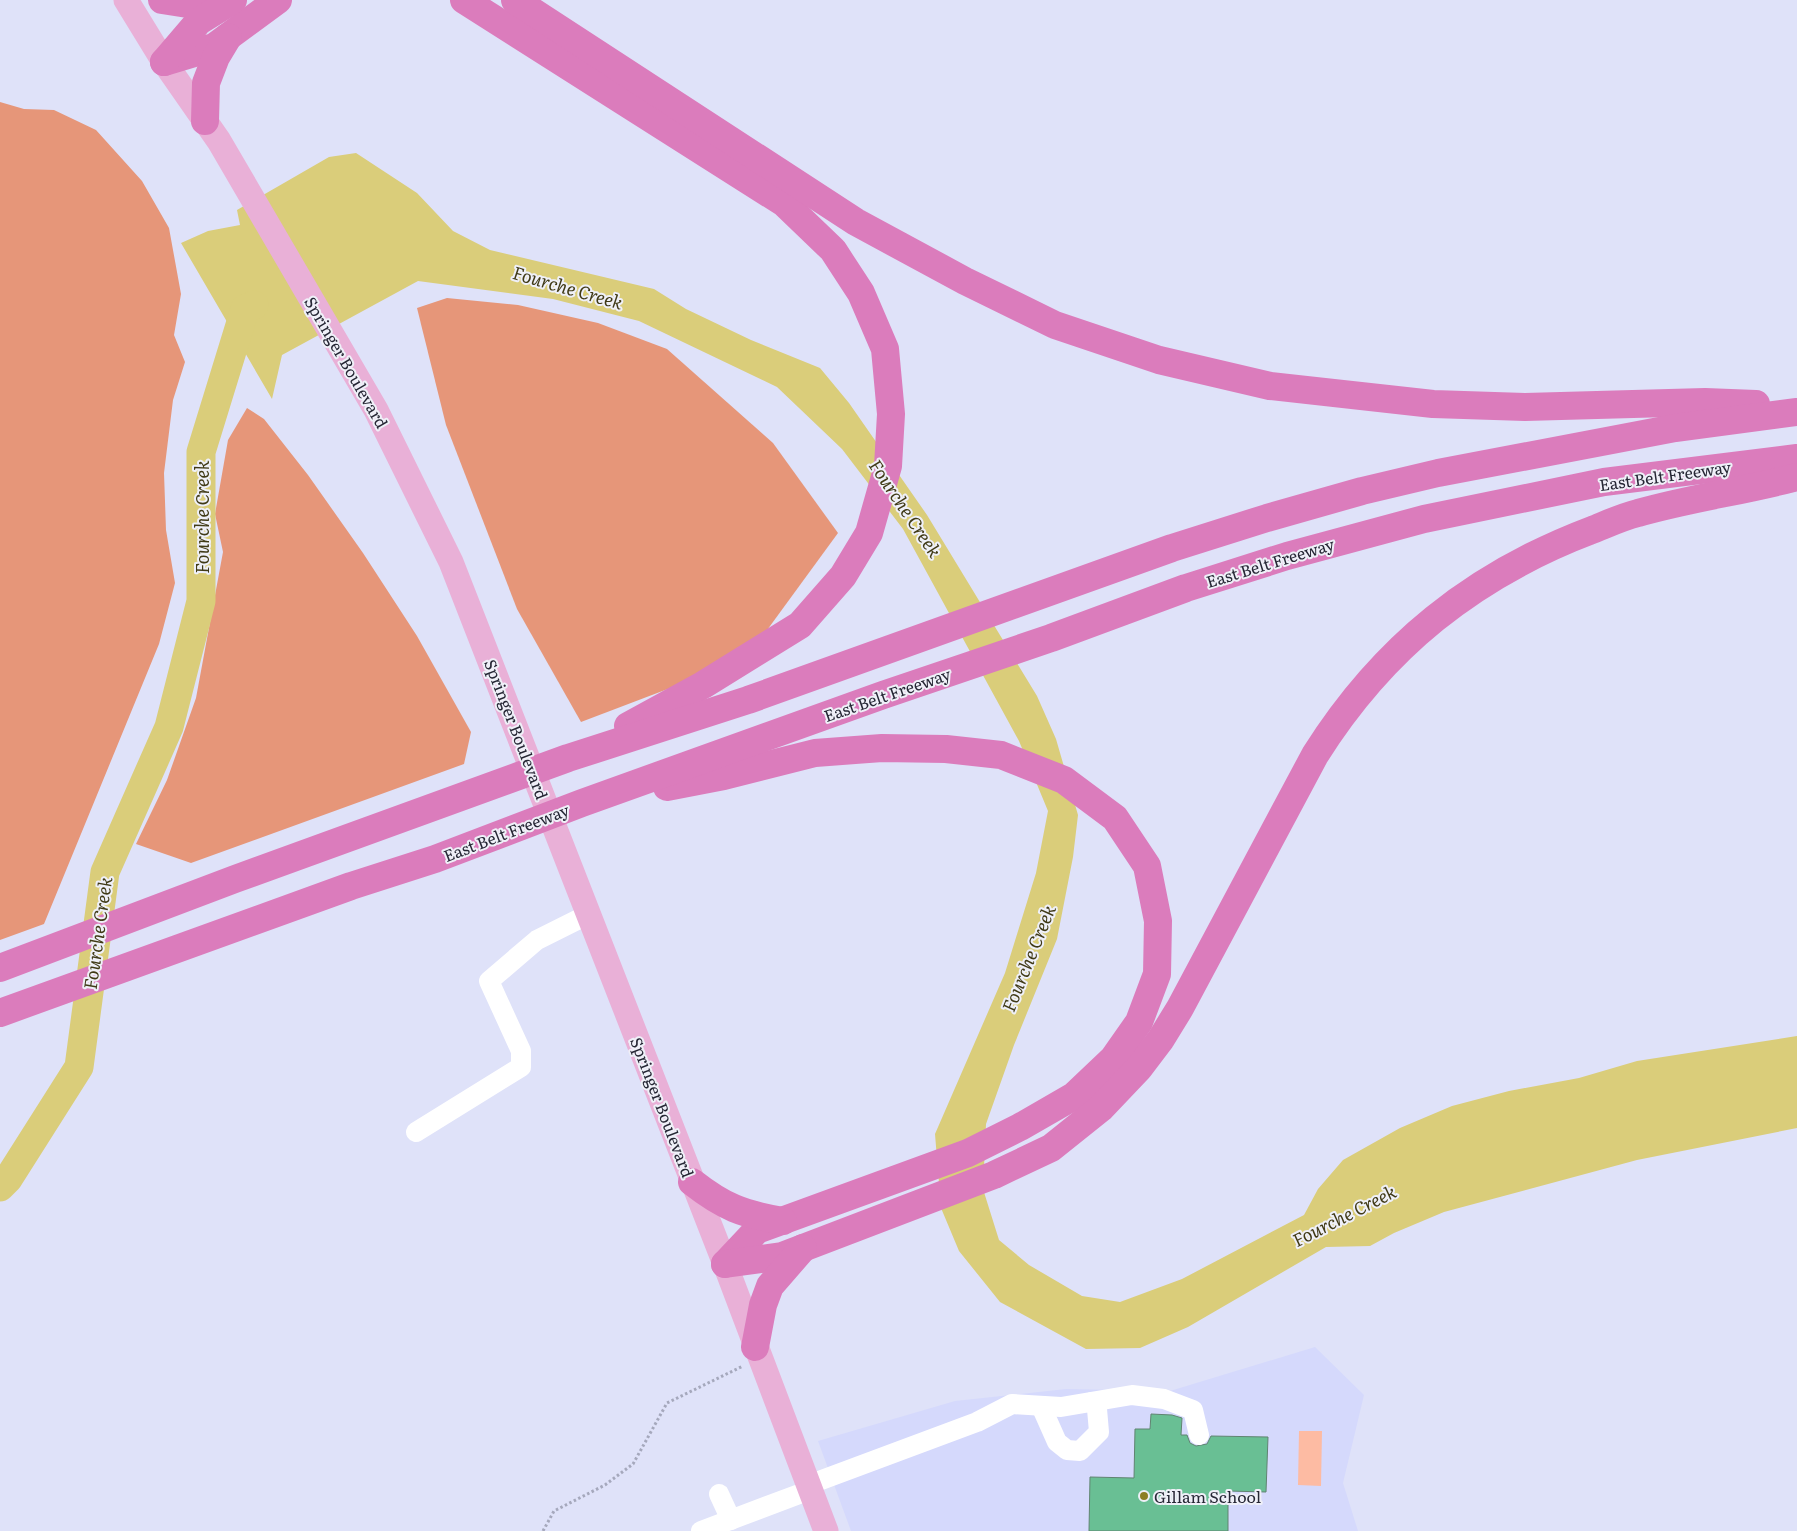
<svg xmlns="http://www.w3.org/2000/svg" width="1797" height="1531" viewBox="0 0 1797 1531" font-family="Literata,serif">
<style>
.built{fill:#d5d9fc}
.green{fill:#fdbba3}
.forest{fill:#e69679}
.water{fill:#dacd7a}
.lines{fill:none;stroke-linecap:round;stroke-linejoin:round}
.river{stroke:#dacd7a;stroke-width:29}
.building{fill:#69bf94;stroke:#608471}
.path{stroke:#a5a8bc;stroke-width:3;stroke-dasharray:2.5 2.5;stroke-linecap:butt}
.minor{stroke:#fff;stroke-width:20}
.major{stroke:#e9b0d7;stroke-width:25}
.highway{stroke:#db7cbc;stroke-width:28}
.poi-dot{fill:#8c7f25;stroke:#eff0f8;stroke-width:2}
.labels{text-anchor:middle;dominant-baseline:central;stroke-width:4;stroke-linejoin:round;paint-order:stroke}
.street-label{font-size:16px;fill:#262735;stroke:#eff0f8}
.poi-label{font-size:16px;fill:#262735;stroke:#eff0f8;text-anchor:start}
.water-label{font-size:18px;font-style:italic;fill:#403a16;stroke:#eff0f8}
</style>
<rect width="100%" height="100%" fill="#dfe2f9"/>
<polygon class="built" points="1315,1347 1364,1395 1343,1483 1358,1531 851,1531 818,1441 955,1401 1066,1389 1170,1391"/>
<polygon class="green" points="1299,1431 1322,1431 1321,1486 1298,1485"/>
<g class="forest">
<polygon points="0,102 24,109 54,110 96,130 142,181 169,228 181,294 174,335 185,362 173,400 164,473 166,530 175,583 159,644 44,924 0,940"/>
<polygon points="447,298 518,305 598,323 667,349 773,443 838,533 762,637 673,687 581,722 517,609 446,425 417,308"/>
<polygon points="247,408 264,419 308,475 363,553 417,636 471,732 464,764 191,863 136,844 167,780 196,698 223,552 215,514 228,440"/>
</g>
<polygon class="water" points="356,153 417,193 453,231 490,250 654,289 686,309 751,340 820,368 849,403 927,515 1037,696 1056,739 1078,815 1073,857 1057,939 1014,1045 986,1124 983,1189 999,1240 1029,1265 1082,1296 1120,1302 1182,1279 1304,1215 1318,1189 1343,1160 1400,1128 1452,1106 1509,1091 1579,1078 1637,1061 1797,1036 1797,1128 1637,1160 1444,1212 1394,1233 1370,1246 1326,1247 1188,1327 1140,1348 1086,1349 1000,1302 959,1251 941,1208 935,1134 1005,973 1036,873 1048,811 1019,741 903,529 842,449 777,387 639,321 553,299 418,281 282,355 272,399 181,243 208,231 240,225 237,210 329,157"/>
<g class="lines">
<polyline class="river" points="0,1187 8,1179 79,1067 105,872 169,727 201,601 201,452 245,309 254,305"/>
</g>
<polygon class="building" points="1151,1414 1172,1415 1182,1418 1181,1435 1187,1435 1190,1443 1196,1446 1207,1444 1211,1436 1268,1437 1266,1492 1228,1491 1228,1531 1089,1531 1090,1477 1134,1478 1135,1429 1150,1429"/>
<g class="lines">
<polyline class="path" points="543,1531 554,1511 605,1485 633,1464 667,1403 743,1366"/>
<g class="minor">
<polyline points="416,1132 521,1067 521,1051 489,981 537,940 589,914"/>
<polyline points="1041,1406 1057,1442 1067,1450 1080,1451 1099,1432 1097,1409 1092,1402"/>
<polyline points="808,1485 977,1422 1012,1404 1061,1407 1132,1395 1164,1399 1193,1410 1199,1435"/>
<polyline points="719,1494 731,1520"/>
<polyline points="701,1531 810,1490"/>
</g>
<polyline class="major" points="126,0 164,62 219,141 376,410 451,562 725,1264 826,1531"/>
<g class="highway">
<polyline points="162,0 194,5 225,4"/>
<polyline points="464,0 784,203 833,250 861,293 885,349 891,414 888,466 869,533 843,576 800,625 703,685 628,726"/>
<polyline points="515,0 856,222 965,281 1055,325 1159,360 1270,386 1433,404 1525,407 1705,402 1756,404"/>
<polyline points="164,62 214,47 278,0"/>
<polyline points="164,62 199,21 233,0"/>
<polyline points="205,121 206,83 216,57 228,37"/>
<polyline points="667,787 724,776 815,753 882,748 946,749 1001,755 1064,780 1115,818 1147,866 1158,921 1157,974 1139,1022 1113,1059 1074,1096 1020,1127 968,1153 757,1230 725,1264"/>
<polyline points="0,968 235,879 568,758 748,700 1172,548 1267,518 1362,491 1438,473 1675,428 1797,412"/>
<polyline points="0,1013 351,886 435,859 582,803 883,695 1051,638 1186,588 1287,556 1424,519 1604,482 1797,458"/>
<path d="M692,1182c32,25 50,32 91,39"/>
<path d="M725,1264l57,-8 212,-81 57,-27 50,-40 38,-40 22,-29 19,-31 135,-253c68,-108 158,-180 277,-225 15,-6 30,-13 46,-17 52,-15 107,-22 159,-36"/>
<polyline points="755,1347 763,1305 770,1286 803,1248"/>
</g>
</g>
<circle class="poi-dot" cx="1144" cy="1496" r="5"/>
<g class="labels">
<g class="street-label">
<text transform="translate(347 362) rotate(60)">Springer Boulevard</text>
<text transform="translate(1665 475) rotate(-8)">East Belt Freeway</text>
<text transform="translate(1270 562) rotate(-17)">East Belt Freeway</text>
<text transform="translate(887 694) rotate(-19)">East Belt Freeway</text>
<text transform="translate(517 729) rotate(69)">Springer Boulevard</text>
<text transform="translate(506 832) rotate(-21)">East Belt Freeway</text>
<text transform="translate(663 1107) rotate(69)">Springer Boulevard</text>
</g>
<g class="poi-label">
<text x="1154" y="1496">Gillam School</text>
</g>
<g class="water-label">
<text transform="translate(568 287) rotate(16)">Fourche Creek</text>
<text transform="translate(906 508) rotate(56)">Fourche Creek</text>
<text transform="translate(201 517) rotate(-90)">Fourche Creek</text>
<text transform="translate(97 933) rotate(-82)">Fourche Creek</text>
<text transform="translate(1028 958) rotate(-68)">Fourche Creek</text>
<text transform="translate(1344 1215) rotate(-27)">Fourche Creek</text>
</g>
</g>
</svg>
